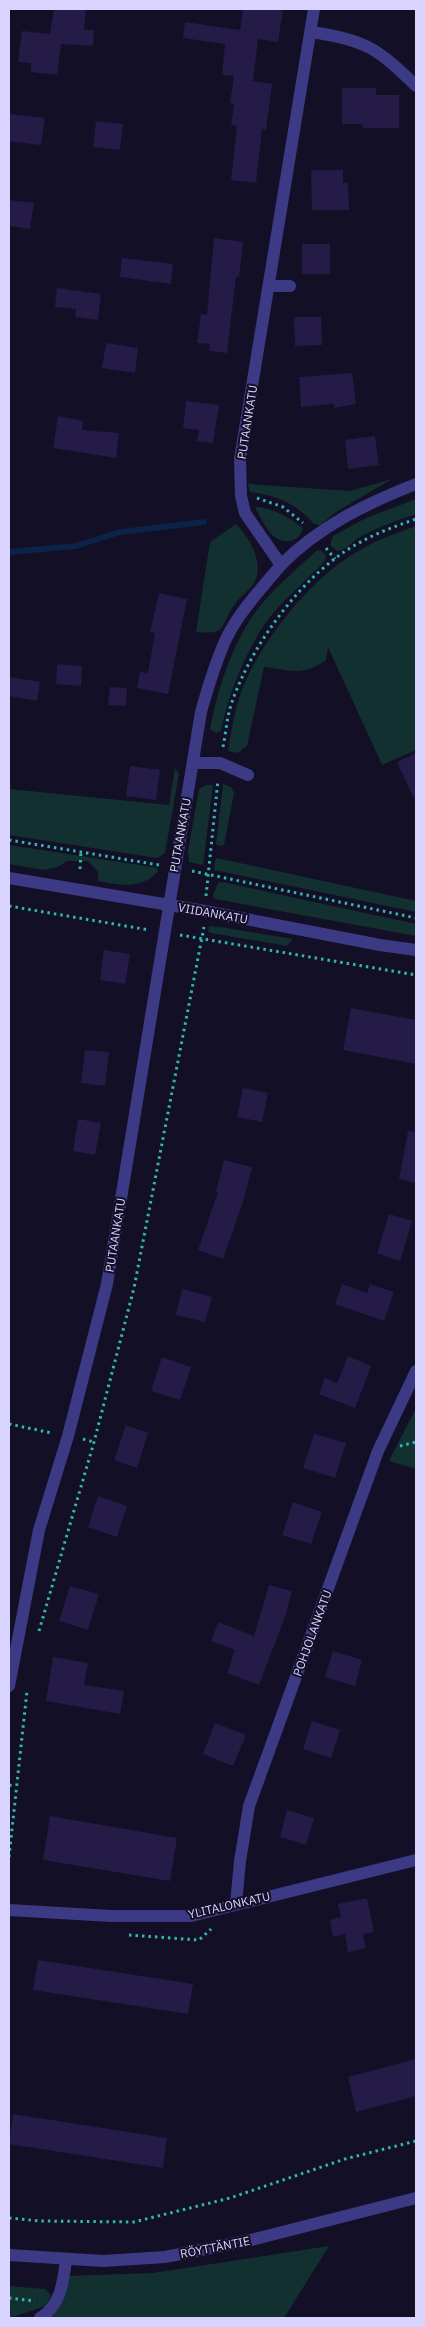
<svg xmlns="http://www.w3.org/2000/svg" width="425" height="2327" viewBox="0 0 425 2327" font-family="'IBM Plex Sans',sans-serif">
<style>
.green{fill:#12302f}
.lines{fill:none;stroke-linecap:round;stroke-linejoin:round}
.stream{stroke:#0c2248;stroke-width:6}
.building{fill:#241b47}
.path{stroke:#2fb8b0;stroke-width:3;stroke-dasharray:2.5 4;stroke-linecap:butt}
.service{stroke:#3d3a85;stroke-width:12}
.minor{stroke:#3d3a85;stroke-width:12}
.tertiary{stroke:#3d3a85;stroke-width:12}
.labels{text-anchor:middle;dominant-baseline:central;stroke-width:4;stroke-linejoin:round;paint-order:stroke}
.street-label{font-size:12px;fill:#d9d4ff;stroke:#130f26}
</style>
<rect width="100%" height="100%" fill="#130f26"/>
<g class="green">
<path d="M392,479l-56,33 -16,13 -6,-1c-19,-21 -36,-28 -64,-32l-2,-8 102,7z"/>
<path d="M416,499v15c-20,7 -41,14 -59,25 -7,5 -11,11 -20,12l-7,-6 3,-9 33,-18z"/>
<path d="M255,507c20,1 32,10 48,21 -2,7 -6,12 -13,13 -20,2 -27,-20 -35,-34z"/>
<path d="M236,524c13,13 28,38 19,57 -4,9 -15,15 -20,23 -16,23 -7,31 -39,28l14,-90z"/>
<path d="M416,526v224l-34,15 -54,-118 -2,13c-24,17 -35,10 -62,7l-17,79 -9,7 -10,-2c3,-16 5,-33 10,-49 15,-52 69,-120 115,-148 20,-13 41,-20 63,-28z"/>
<path d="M321,550l5,6 -1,5c-19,20 -46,42 -61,64 -21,33 -35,68 -43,106l-5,2 -6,-4c8,-40 20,-80 44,-115 17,-24 41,-43 62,-63z"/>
<polygon points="175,768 179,774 165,853 157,858 9,835 9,789 169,805"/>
<polygon points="223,784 231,787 234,793 224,845 219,846 216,844"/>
<polygon points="206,785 213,785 203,865 189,862 188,851 199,789"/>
<path d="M9,845l144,22 4,1 1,3c-16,19 -39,14 -60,10v-9l-10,-11h-21l-9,6 -15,3 -34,-6z"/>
<polygon points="217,858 416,901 416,912 214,870 215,860"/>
<polygon points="222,882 416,924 416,936 215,899 213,895 218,883"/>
<polygon points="209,926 220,927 293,939 287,946 211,933 208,932"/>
<polygon points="416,1408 416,1469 389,1461"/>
<polygon points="329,2246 284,2318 49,2318 67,2276 153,2273"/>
<polygon points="9,2286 45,2289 51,2295 46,2306 9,2318"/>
</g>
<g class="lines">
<polyline class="stream" points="9,552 76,546 120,532 204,522"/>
</g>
<g class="building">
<polygon points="54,9 86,9 84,30 94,30 93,46 61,44 57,75 31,72 31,63 18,62 22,31 50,34"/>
<polygon points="243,9 283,9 278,42 258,39 253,81 272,84 266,130 262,129 256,183 231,180 237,126 231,125 234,104 230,103 234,76 222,75 225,44 183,38 185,22 240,30"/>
<polygon points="342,88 376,88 376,95 399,95 399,128 363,128 362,124 342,124"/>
<polygon points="9,114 45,118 41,145 9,141"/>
<polygon points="96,121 123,124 120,150 93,147"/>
<polygon points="311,170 343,170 343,183 348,183 349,210 312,210"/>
<polygon points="9,200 34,203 30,229 9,226"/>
<polygon points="214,238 243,242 239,277 236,277 227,353 209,351 210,344 197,343 201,314 207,315"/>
<rect x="302" y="244" width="28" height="30"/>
<polygon points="122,258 173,264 171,284 120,277"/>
<polygon points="57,288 101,294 98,320 75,317 76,309 55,307"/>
<polygon points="294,317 321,317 322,345 295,346"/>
<polygon points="106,343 138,348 135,373 102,368"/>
<polygon points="352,373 356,404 334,408 334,404 301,407 299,377"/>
<polygon points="186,401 219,405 213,443 197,441 199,430 183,428"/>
<polygon points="58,416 83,421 82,430 119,433 116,458 53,448"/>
<polygon points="375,436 379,465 348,469 345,440"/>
<polygon points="159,593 187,599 168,694 137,688 140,672 148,673 155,633 150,632"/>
<polygon points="57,664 82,666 81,686 56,684"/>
<polygon points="9,677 40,682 37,701 9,696"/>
<polygon points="110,687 127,688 126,706 108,705"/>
<polygon points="416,753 416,803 397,762"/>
<polygon points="130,766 160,770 156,800 126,796"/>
<polygon points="104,950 130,954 125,984 100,980"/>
<polygon points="351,1008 416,1020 416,1064 343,1050"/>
<polygon points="85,1050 109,1052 105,1086 81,1083"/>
<polygon points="243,1088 268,1093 262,1122 237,1117"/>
<polygon points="78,1119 101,1123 95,1155 73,1151"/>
<polygon points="408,1131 416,1132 416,1183 399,1179"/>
<polygon points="224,1160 252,1167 244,1199 223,1259 198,1250 218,1192 216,1192"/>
<polygon points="389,1214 412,1221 400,1261 377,1253"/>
<polygon points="342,1284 367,1293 370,1284 394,1292 384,1321 335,1304"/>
<polygon points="182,1289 212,1297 205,1322 176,1315"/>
<polygon points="348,1356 371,1366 355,1408 319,1394 325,1378 337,1383"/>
<polygon points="162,1357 191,1367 180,1400 151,1391"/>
<polygon points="126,1425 148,1433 137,1468 114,1460"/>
<polygon points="314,1434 346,1443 335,1478 303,1468"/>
<polygon points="98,1496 127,1506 117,1537 88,1527"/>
<polygon points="293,1502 322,1512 311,1544 282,1535"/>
<polygon points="269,1585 292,1591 286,1614 259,1685 227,1673 235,1650 211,1641 218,1622 254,1636"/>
<polygon points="70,1586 99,1594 88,1630 59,1621"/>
<polygon points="333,1651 362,1660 355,1686 325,1677"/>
<polygon points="53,1657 88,1663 84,1685 124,1691 120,1714 46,1701"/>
<polygon points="312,1721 340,1730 331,1758 303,1749"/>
<polygon points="215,1723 246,1735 233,1766 203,1754"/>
<polygon points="287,1810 314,1818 306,1845 280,1837"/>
<polygon points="50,1816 177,1838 170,1881 43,1860"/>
<polygon points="367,1898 374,1932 363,1934 366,1948 348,1952 345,1934 333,1937 330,1920 341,1917 338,1904"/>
<polygon points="38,1960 193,1984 188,2014 33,1990"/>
<polygon points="416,2059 416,2096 356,2112 348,2077"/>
<polygon points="13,2114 167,2138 163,2168 9,2144"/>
</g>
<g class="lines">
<g class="path">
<polyline points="257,498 283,507 303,523"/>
<polyline points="326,548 335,559"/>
<path d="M223,747c3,-15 4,-31 9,-45 20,-58 71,-128 125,-158 19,-11 39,-18 59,-25"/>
<polyline points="9,840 159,865"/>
<polyline points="80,869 81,851"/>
<polyline points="192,871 416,918"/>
<polyline points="206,896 218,780"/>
<polyline points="9,906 149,930"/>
<polyline points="180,935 416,975"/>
<polyline points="9,1424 52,1433"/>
<polyline points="83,1439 94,1442"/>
<polyline points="400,1446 416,1442"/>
<polyline points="39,1631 94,1442 134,1288 204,927"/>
<polyline points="9,1785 15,1786"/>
<polyline points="9,1857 27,1691"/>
<polyline points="129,1935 199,1940 211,1929"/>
<polyline points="9,2218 40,2221 134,2222 230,2198 345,2159 416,2141"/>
<polyline points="9,2298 35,2301"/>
</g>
<g class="service">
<polyline points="270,286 290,286"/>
<polyline points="193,763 220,763 248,775"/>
<path d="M40,2318c21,-13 23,-35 26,-58"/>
</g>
<g class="minor">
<path d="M311,32c55,8 66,16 105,54"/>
<path d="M281,565c37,-38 86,-62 135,-81"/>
<polyline points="9,878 205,911 380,945 416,950"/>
<path d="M9,1686l30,-156 29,-94 39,-152 94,-572c7,-25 14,-49 25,-73 13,-27 36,-51 55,-74l-36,-52 -4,-17 -1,-37 74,-450"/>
<polyline points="236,1904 240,1861 249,1806 378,1451 416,1371"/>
<polyline points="9,1910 111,1916 191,1916 416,1860"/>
</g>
<polyline class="tertiary" points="9,2255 103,2261 165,2257 251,2240 416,2198"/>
</g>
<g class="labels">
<g class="street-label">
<text transform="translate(247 422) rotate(-81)">PUTAANKATU</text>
<text transform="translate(180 835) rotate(-80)">PUTAANKATU</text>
<text transform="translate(213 913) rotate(10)">VIIDANKATU</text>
<text transform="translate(115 1235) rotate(-81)">PUTAANKATU</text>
<text transform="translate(312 1633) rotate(-70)">POHJOLANKATU</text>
<text transform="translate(229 1905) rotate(-13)">YLITALONKATU</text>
<text transform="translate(215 2247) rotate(-11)">RÖYTTÄNTIE</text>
</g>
</g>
<rect width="425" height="2327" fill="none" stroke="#d9d4ff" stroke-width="20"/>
</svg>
